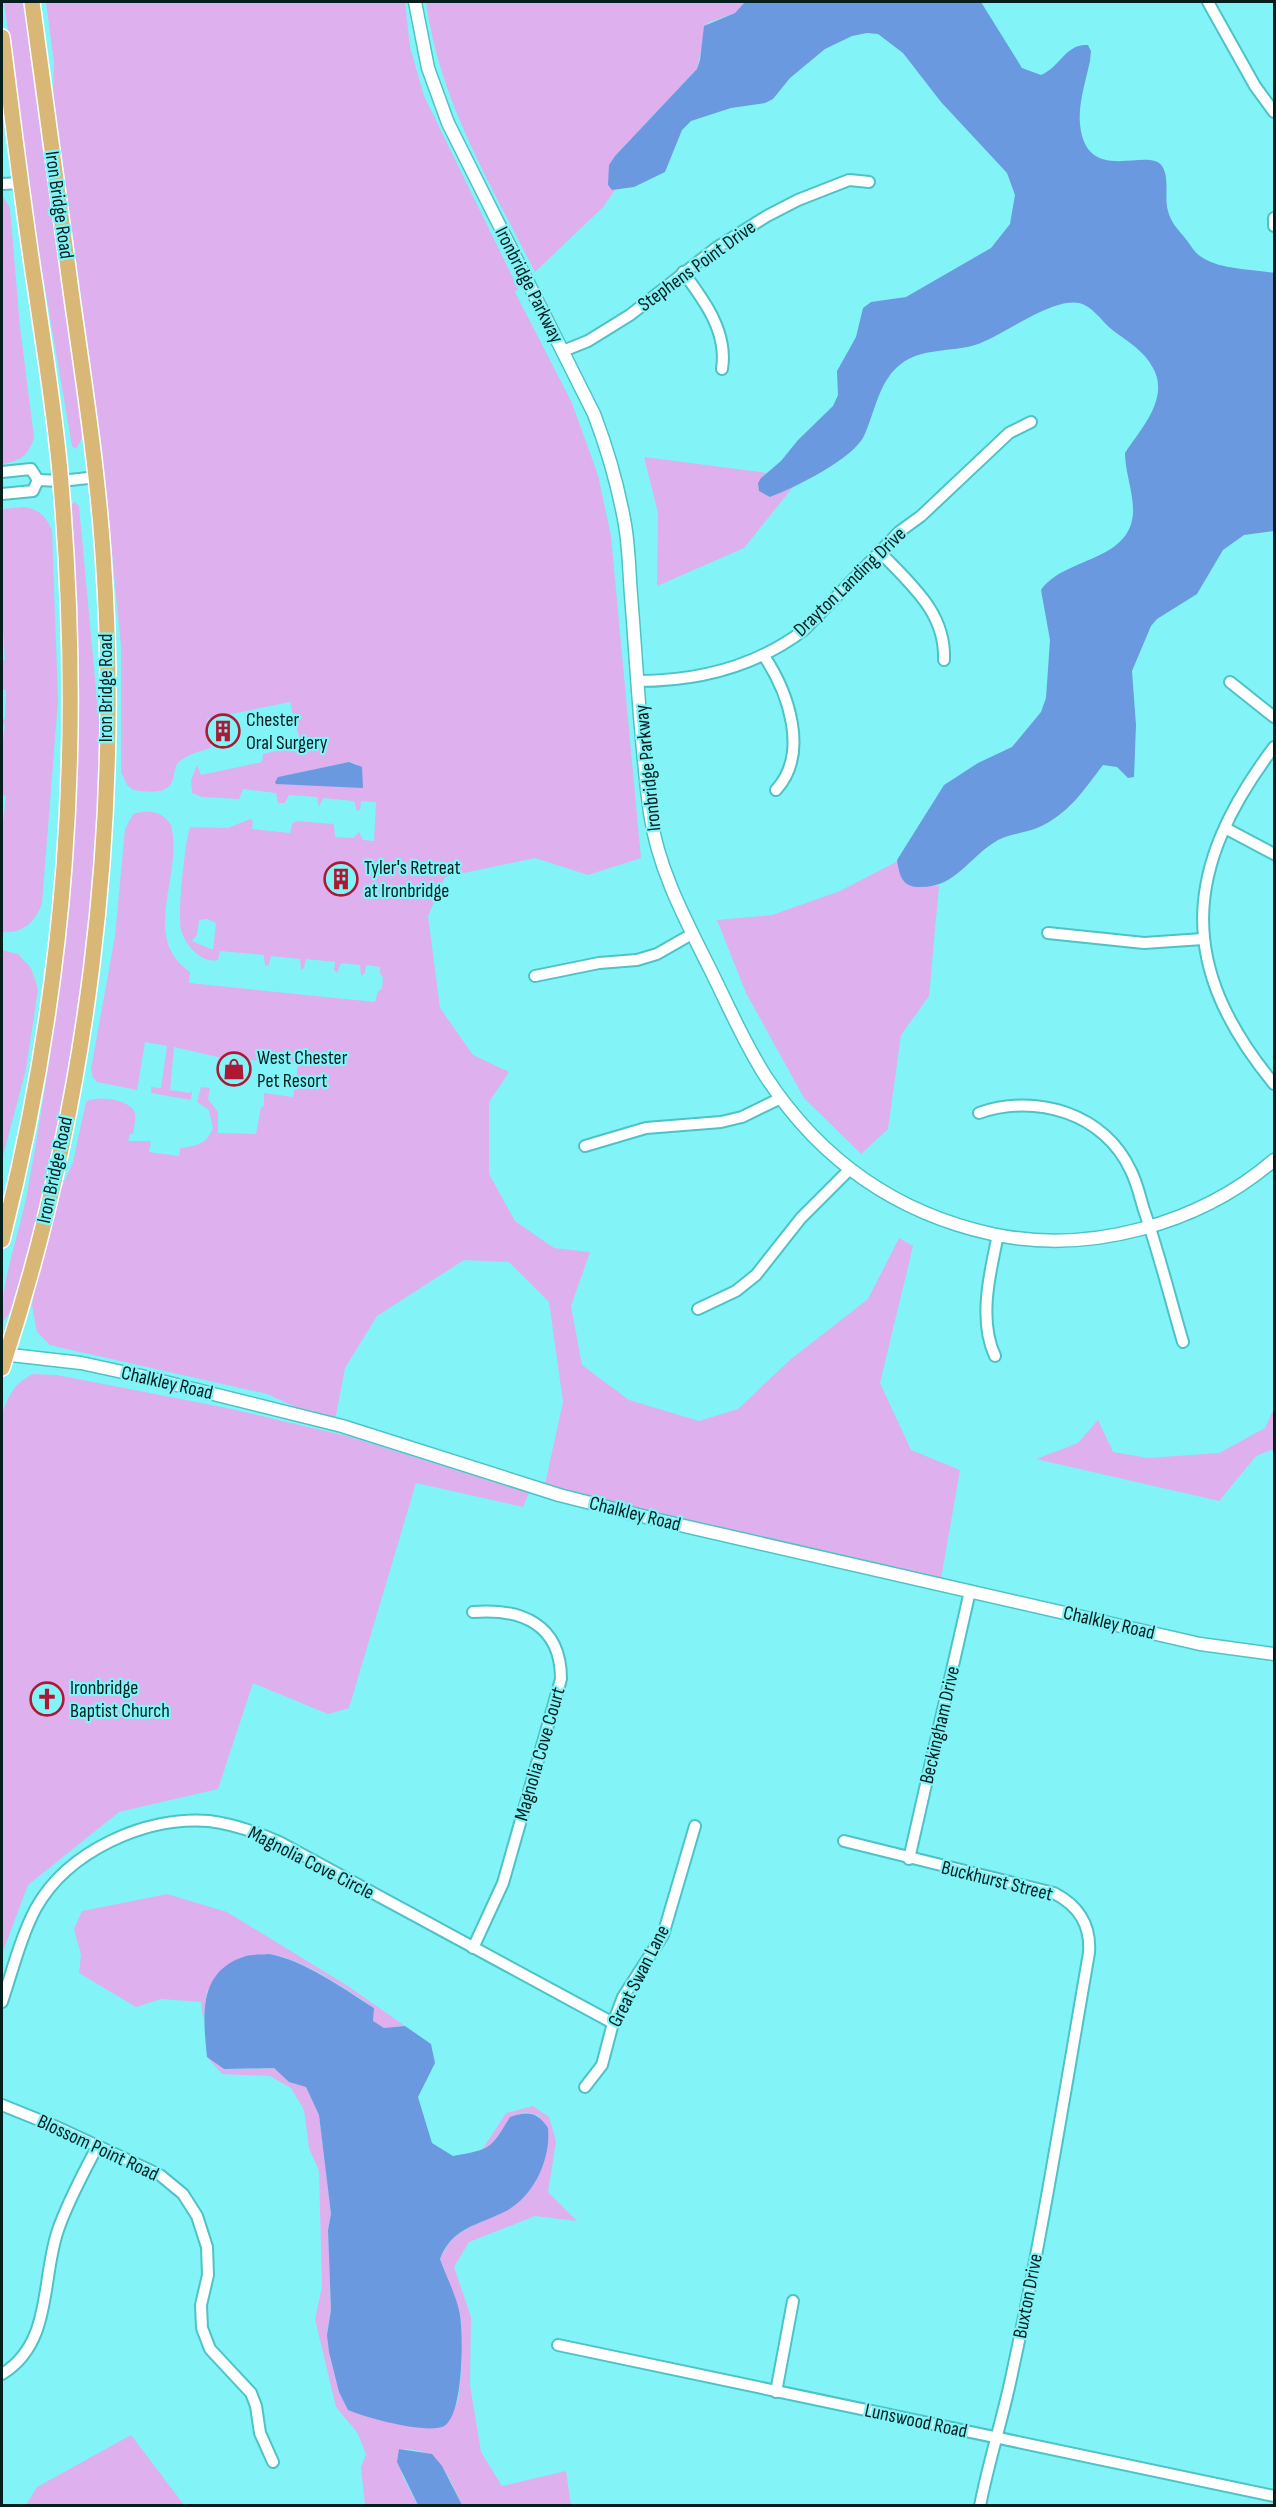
<svg xmlns="http://www.w3.org/2000/svg" width="1276" height="2507" viewBox="0 0 1276 2507" font-family="'Sofia Sans Condensed',sans-serif">
<style>
.green{fill:#deb0ed;fill-rule:evenodd}
.water{fill:#6a99e0}
.lines{fill:none;stroke-linecap:round;stroke-linejoin:round}
.minor-casing{stroke:#4dc3c7;stroke-width:14}
.tertiary-casing{stroke:#4dc3c7;stroke-width:15}
.primary-casing{stroke:#fff;stroke-width:18}
.minor{stroke:#fff;stroke-width:10}
.tertiary{stroke:#fff;stroke-width:12}
.primary{stroke:#d9b877;stroke-width:15}
.labels{text-anchor:middle;dominant-baseline:central;stroke-width:4.5;stroke-linejoin:round;paint-order:stroke}
.street-label{font-size:20px;fill:#051f1f;stroke:#82f4f8}
.poi-label{font-size:20px;fill:#051f1f;stroke:#82f4f8;text-anchor:start}
</style>
<rect width="100%" height="100%" fill="#82f4f8"/>
<g class="green">
<polygon points="4,2 26,2 83,425 81,440 76,449 72,446 37,241"/>
<path d="M46,2h359l5,45 14,49 90,184 4,9 -3,3 57,111 26,72 13,61 30,322 -53,17 -53,-17 -90,19 -17,39 12,92 33,47 36,17 -20,30v72l26,47 39,27 36,4 -19,54 11,59 47,35 70,21 39,-12 53,-50 77,-60 31,-61 14,8 -33,137 31,67 49,20 -19,109 -296,-67 -100,-28 18,-82 -14,-100 -40,-40 -45,-2 -87,56 -32,52 -10,52 -33,-10 -35,-16 -209,-47 -8,-2 -13,-13 -5,-26 2,-17 26,-98 13,-29 13,-60c9,-7 42,-3 48,9 3,6 0,16 -1,23h-3l-2,7h23l-2,11 30,4 1,-8c16,-2 26,-3 33,-20l-4,-18 -12,-8 4,-15 9,1 -2,11 10,13v21l38,1 5,-27 3,-1v-13l29,4 5,-32 -37,-6 -1,2 -20,-3 -1,4 -65,-15 -4,43 20,3 2,-3 -1,10 -40,-7v-6l10,1 6,-42 -22,-4 -8,48 -40,-8 -4,-4 -2,-9 24,-133 10,-107 8,-15c15,-5 29,-3 38,11 13,50 -32,112 19,147l-1,11 186,19 3,-11 4,-2 1,-12 -3,-3v-7l-14,-2 -1,8 -4,3 -1,-11 -19,-2 -4,10 -3,-3 1,-8 -29,-3 -2,9 -3,2 -1,-11 -29,-3 -2,9 -4,1 -1,-11 -44,-4 -2,9c-16,4 -33,-15 -37,-30 -4,-13 4,-89 9,-103l38,1 22,-9 3,2 -1,8 38,4 2,-9 4,-3 38,3 1,13 18,1 6,-6 4,8 11,1 2,-39 -15,-1 -1,9 -3,1 -3,-10 -31,-3 -4,9 -2,-10 -28,-2 -4,8h-7l-2,-10 -33,-4 -4,10 -37,-2 -10,-4 -1,-13 6,-15 4,10 61,-13 1,-8 38,-9 -11,-43 -83,17 4,29c-11,3 -26,7 -34,16 -3,6 -3,13 -5,18 -7,14 -27,9 -39,8l-6,-5 -6,-13v-126l-19,-197 -49,-356 1,-30zM349,762l9,2 -81,20 -2,-3 3,-4zM207,919l9,4 -3,27 -21,-9 5,-6 2,-15z"/>
<path d="M426,2h319l-10,11 -28,10 -10,46 -82,87 -3,34h3l-12,17 -68,65c-44,-87 -96,-172 -109,-270z"/>
<path d="M2,195l8,13 10,119 14,110c-5,19 -14,24 -32,27z"/>
<polygon points="644,457 767,473 761,478 770,497 793,487 744,548 657,586 658,513"/>
<path d="M75,502l4,4 22,237 -4,102 -16,163 -24,131 -32,131 -11,37 -12,16c-1,-42 15,-83 24,-124 13,-68 23,-137 33,-206 23,-162 22,-325 12,-488z"/>
<path d="M24,507c15,2 23,10 28,24l6,170 -16,202c-6,19 -20,31 -40,29v-100l4,-36 -4,-1v-46l3,-24 -3,-1v-4l3,-1 1,-29 -4,-1v-28l3,-1 -3,-46v-105z"/>
<polygon points="898,861 903,881 911,886 939,886 929,996 901,1035 888,1129 861,1154 804,1098 746,993 717,920 772,915 840,891"/>
<polygon points="2,950 18,954 31,968 38,989 26,1069 2,1160"/>
<path d="M33,1374l24,1 170,33 120,28 182,57 -6,14 -107,-24 -67,225 -21,6 -75,-31 -35,106 -99,23 -91,73 -26,69v-540c7,-19 12,-31 31,-40z"/>
<polygon points="1274,1408 1274,1449 1256,1456 1219,1501 1036,1459 1078,1443 1098,1420 1113,1452 1148,1458 1219,1453 1265,1428"/>
<path d="M167,1894l60,18 121,74 57,40 -21,2 -12,-7 2,-13c-24,-16 -83,-58 -111,-53l-56,36 -4,29 -2,-18 -40,-3 -25,8 -57,-34 2,-18 -7,-26 8,-18z"/>
<path d="M207,2057l17,12 50,-1 15,14 17,4 13,29 12,99 -3,16 3,80 -3,18 1,24 10,40 9,18 51,14 43,3 16,-26 4,-36 -2,-53 -20,-53c17,-44 73,-37 95,-78 6,-12 4,-50 4,-65l-13,-4 -15,5 -21,30 -8,3 24,-37 27,-7 16,11 7,24 -8,51 29,29 -42,-5 -66,26 -15,25 17,50 -1,68 11,67 21,34 64,-15 5,34h-109c-15,-31 -22,-58 -63,-56l3,26 16,30h-53l-4,-38 5,-13 -9,-22 -21,-25 -21,-88 7,-32 -3,-116 -10,-23 -5,-38 -13,-22 -21,-12 -48,-2z"/>
<polygon points="131,2435 184,2505 26,2505 37,2487"/>
</g>
<g class="water">
<path d="M745,2h236l41,66 19,7c19,-8 25,-32 47,-30l3,6 -1,10c-4,19 -12,43 -10,63 6,63 68,22 82,42 8,12 2,32 6,45 3,12 10,18 17,27 6,7 9,15 18,20 19,12 50,11 71,15v258l-30,4 -21,15 -26,44 -40,25 -6,7 -19,45 4,54 -2,52 -6,1 -11,-11 -14,-2c-20,26 -35,50 -66,63 -12,5 -28,6 -39,12 -31,18 -42,49 -81,47 -16,-1 -18,-14 -20,-27l47,-75 34,-22 34,-16 29,-35 5,-14 4,-58 -9,-50c23,-33 89,-28 92,-77 1,-20 -8,-40 -8,-60 16,-24 45,-55 28,-85 -10,-19 -27,-27 -43,-40 -9,-8 -18,-22 -31,-25 -27,-6 -76,33 -104,42 -23,7 -55,3 -74,19 -22,16 -26,48 -37,72 -11,23 -70,52 -94,61l-11,-6 -1,-8 3,-5 20,-17 17,-21 35,-34 5,-11 -1,-24 19,-34 7,-29 8,-6 35,-5 85,-49 19,-24 5,-29 -8,-22 -66,-71 -38,-49 -25,-19 -11,-1 -15,3 -27,13 -35,29 -17,21 -8,4 -34,5 -40,13 -9,9 -17,42 -31,15 -22,3 -4,-5 1,-20 6,-9 82,-87 3,-9 4,-34 31,-13z"/>
<polygon points="349,762 362,767 363,788 276,784 275,782 278,777"/>
<path d="M269,1954c37,7 73,34 105,54l-1,13 11,7 21,-2 26,18 4,19 -17,34 14,46 21,13c38,-7 37,-6 57,-39 18,-6 27,-5 38,11 3,31 -14,68 -42,83 -27,14 -54,16 -66,48 6,17 15,34 19,51 5,20 5,111 -17,117 -20,6 -75,-9 -94,-17l-9,-18 -10,-40 -2,-17 4,-25 -3,-80 3,-16 -12,-99 -13,-28 -17,-5 -15,-14 -50,1 -17,-12c-4,-41 -10,-86 39,-101 7,-2 16,-1 23,-2z"/>
<polygon points="399,2449 432,2454 442,2466 462,2505 418,2505 397,2462"/>
</g>
<g class="lines">
<defs>
<g id="minor">
<polyline points="1208,2 1255,86 1274,112"/>
<polyline points="2,184 21,183"/>
<polyline points="1274,218 1274,226"/>
<path d="M683,272c21,28 45,60 39,97"/>
<polyline points="563,351 588,341 630,315 716,248 767,216 798,200 849,180 869,182"/>
<polyline points="2,472 31,469 38,480"/>
<polyline points="38,480 61,481 97,477"/>
<polyline points="2,494 33,491 38,480"/>
<path d="M879,551c31,33 67,61 65,109"/>
<path d="M764,656c24,36 46,97 12,134"/>
<path d="M638,681c61,0 117,-14 166,-51l95,-98 22,-16 88,-83 22,-11"/>
<polyline points="1230,682 1274,717"/>
<path d="M1274,747c-91,121 -98,218 0,337"/>
<polyline points="1225,828 1274,854"/>
<polyline points="1048,933 1144,943 1203,939"/>
<polyline points="535,976 599,963 637,960 657,954 692,934"/>
<path d="M979,1113c56,-20 126,0 152,58 6,12 9,26 13,39 15,43 26,88 39,132"/>
<polyline points="585,1146 646,1128 721,1122 742,1117 781,1098"/>
<polyline points="698,1309 736,1291 756,1275 801,1218 849,1170"/>
<path d="M995,1356c-17,-36 -5,-84 3,-121"/>
<path d="M844,1841l210,52c25,13 37,32 35,60 -24,138 -46,278 -76,416 -9,46 -24,90 -33,137"/>
<polyline points="909,1859 970,1591"/>
<path d="M473,1948l30,-65 58,-204c0,-55 -40,-71 -88,-67"/>
<path d="M2,2002c10,-30 19,-66 34,-94 32,-57 109,-92 173,-87 25,3 47,11 70,21l334,181"/>
<polyline points="585,2087 602,2065 613,2023 623,1997 663,1935 695,1826"/>
<polyline points="2,2105 59,2128 160,2175 183,2194 197,2216 207,2247 208,2275 201,2305 202,2328 210,2349 251,2393 256,2406 260,2433 273,2462"/>
<polyline points="558,2345 1274,2496"/>
<path d="M2,2374c51,-31 39,-95 56,-144 10,-29 25,-56 39,-83"/>
<polyline points="776,2392 793,2301"/>
</g>
<g id="tertiary">
<path d="M415,2l13,66 20,55 146,291c13,34 23,68 30,105 5,25 5,51 7,76 6,73 9,146 19,218 8,56 35,106 60,156 18,36 34,74 56,108 54,82 130,136 226,157 97,21 208,-10 282,-74"/>
<polyline points="2,1354 81,1363 141,1376 342,1426 559,1495 658,1520 1200,1644 1274,1654"/>
</g>
<g id="primary">
<path d="M2,37c11,85 21,170 34,254 9,64 20,128 25,193 22,263 6,501 -59,756"/>
<path d="M2,1368c86,-261 120,-541 101,-815 -6,-86 -19,-170 -31,-255 -14,-99 -27,-198 -40,-296"/>
</g>
</defs>
<use href="#minor" class="minor-casing"/>
<use href="#tertiary" class="tertiary-casing"/>
<use href="#primary" class="primary-casing"/>
<use href="#minor" class="minor"/>
<use href="#tertiary" class="tertiary"/>
<use href="#primary" class="primary"/>
</g>
<defs>
<symbol id="building-ring" viewBox="-11 -11 22 22"><circle r="9.5" fill="#82f4f8" stroke="#ad1835" stroke-width="1.5"/><path d="M-4-6H4V6H1V3H-1V6H-4ZM-2.5-4.3h1.7v1.8h-1.7ZM.8-4.3h1.7v1.8H.8ZM-2.5-1h1.7V.8h-1.7ZM.8-1h1.7V.8H.8Z" fill="#ad1835"/></symbol>
<symbol id="shop-ring" viewBox="-11 -11 22 22"><circle r="9.5" fill="#82f4f8" stroke="#ad1835" stroke-width="1.5"/><path d="M-5-2.5h2.3a2.7 3.5 0 0 1 5.4 0H5L5.5 6h-11ZM-1.5-2.5h3a1.5 2.3 0 0 0-3 0Z" fill="#ad1835"/></symbol>
<symbol id="church-ring" viewBox="-11 -11 22 22"><circle r="9.5" fill="#82f4f8" stroke="#ad1835" stroke-width="1.5"/><path d="M-1.2-6h2.4v3.5h3.3v2.4h-3.3V6h-2.4V-.1h-3.3v-2.4h3.3Z" fill="#ad1835"/></symbol>
</defs>
<g fill-rule="evenodd">
<use href="#building-ring" x="204" y="712" width="38" height="38"/>
<use href="#building-ring" x="322" y="860" width="38" height="38"/>
<use href="#shop-ring" x="215" y="1050" width="38" height="38"/>
<use href="#church-ring" x="28" y="1680" width="38" height="38"/>
</g>
<g class="labels">
<g class="street-label">
<text transform="translate(59 205) rotate(82)">Iron Bridge Road</text>
<text transform="translate(697 266) rotate(-36)">Stephens Point Drive</text>
<text transform="translate(529 285) rotate(63)">Ironbridge Parkway</text>
<text transform="translate(850 582) rotate(-44)">Drayton Landing Drive</text>
<text transform="translate(106 688) rotate(-90)">Iron Bridge Road</text>
<text transform="translate(648 768) rotate(-96)">Ironbridge Parkway</text>
<text transform="translate(55 1170) rotate(-78)">Iron Bridge Road</text>
<text transform="translate(167 1383) rotate(13)">Chalkley Road</text>
<text transform="translate(635 1514) rotate(14)">Chalkley Road</text>
<text transform="translate(1109 1623) rotate(13)">Chalkley Road</text>
<text transform="translate(940 1725) rotate(-77)">Beckingham Drive</text>
<text transform="translate(540 1754) rotate(-74)">Magnolia Cove Court</text>
<text transform="translate(311 1863) rotate(27)">Magnolia Cove Circle</text>
<text transform="translate(997 1881) rotate(14)">Buckhurst Street</text>
<text transform="translate(639 1976) rotate(-63)">Great Swan Lane</text>
<text transform="translate(98 2148) rotate(25)">Blossom Point Road</text>
<text transform="translate(1028 2296) rotate(-79)">Buxton Drive</text>
<text transform="translate(916 2421) rotate(12)">Lunswood Road</text>
</g>
<g class="poi-label">
<text x="246" y="720">Chester<tspan x="246" dy="23">Oral Surgery</tspan></text>
<text x="364" y="868">Tyler's Retreat<tspan x="364" dy="23">at Ironbridge</tspan></text>
<text x="257" y="1058">West Chester<tspan x="257" dy="23">Pet Resort</tspan></text>
<text x="70" y="1688">Ironbridge<tspan x="70" dy="23">Baptist Church</tspan></text>
</g>
</g>
<rect width="1276" height="2507" fill="none" stroke="#051f1f" stroke-width="6"/>
</svg>
